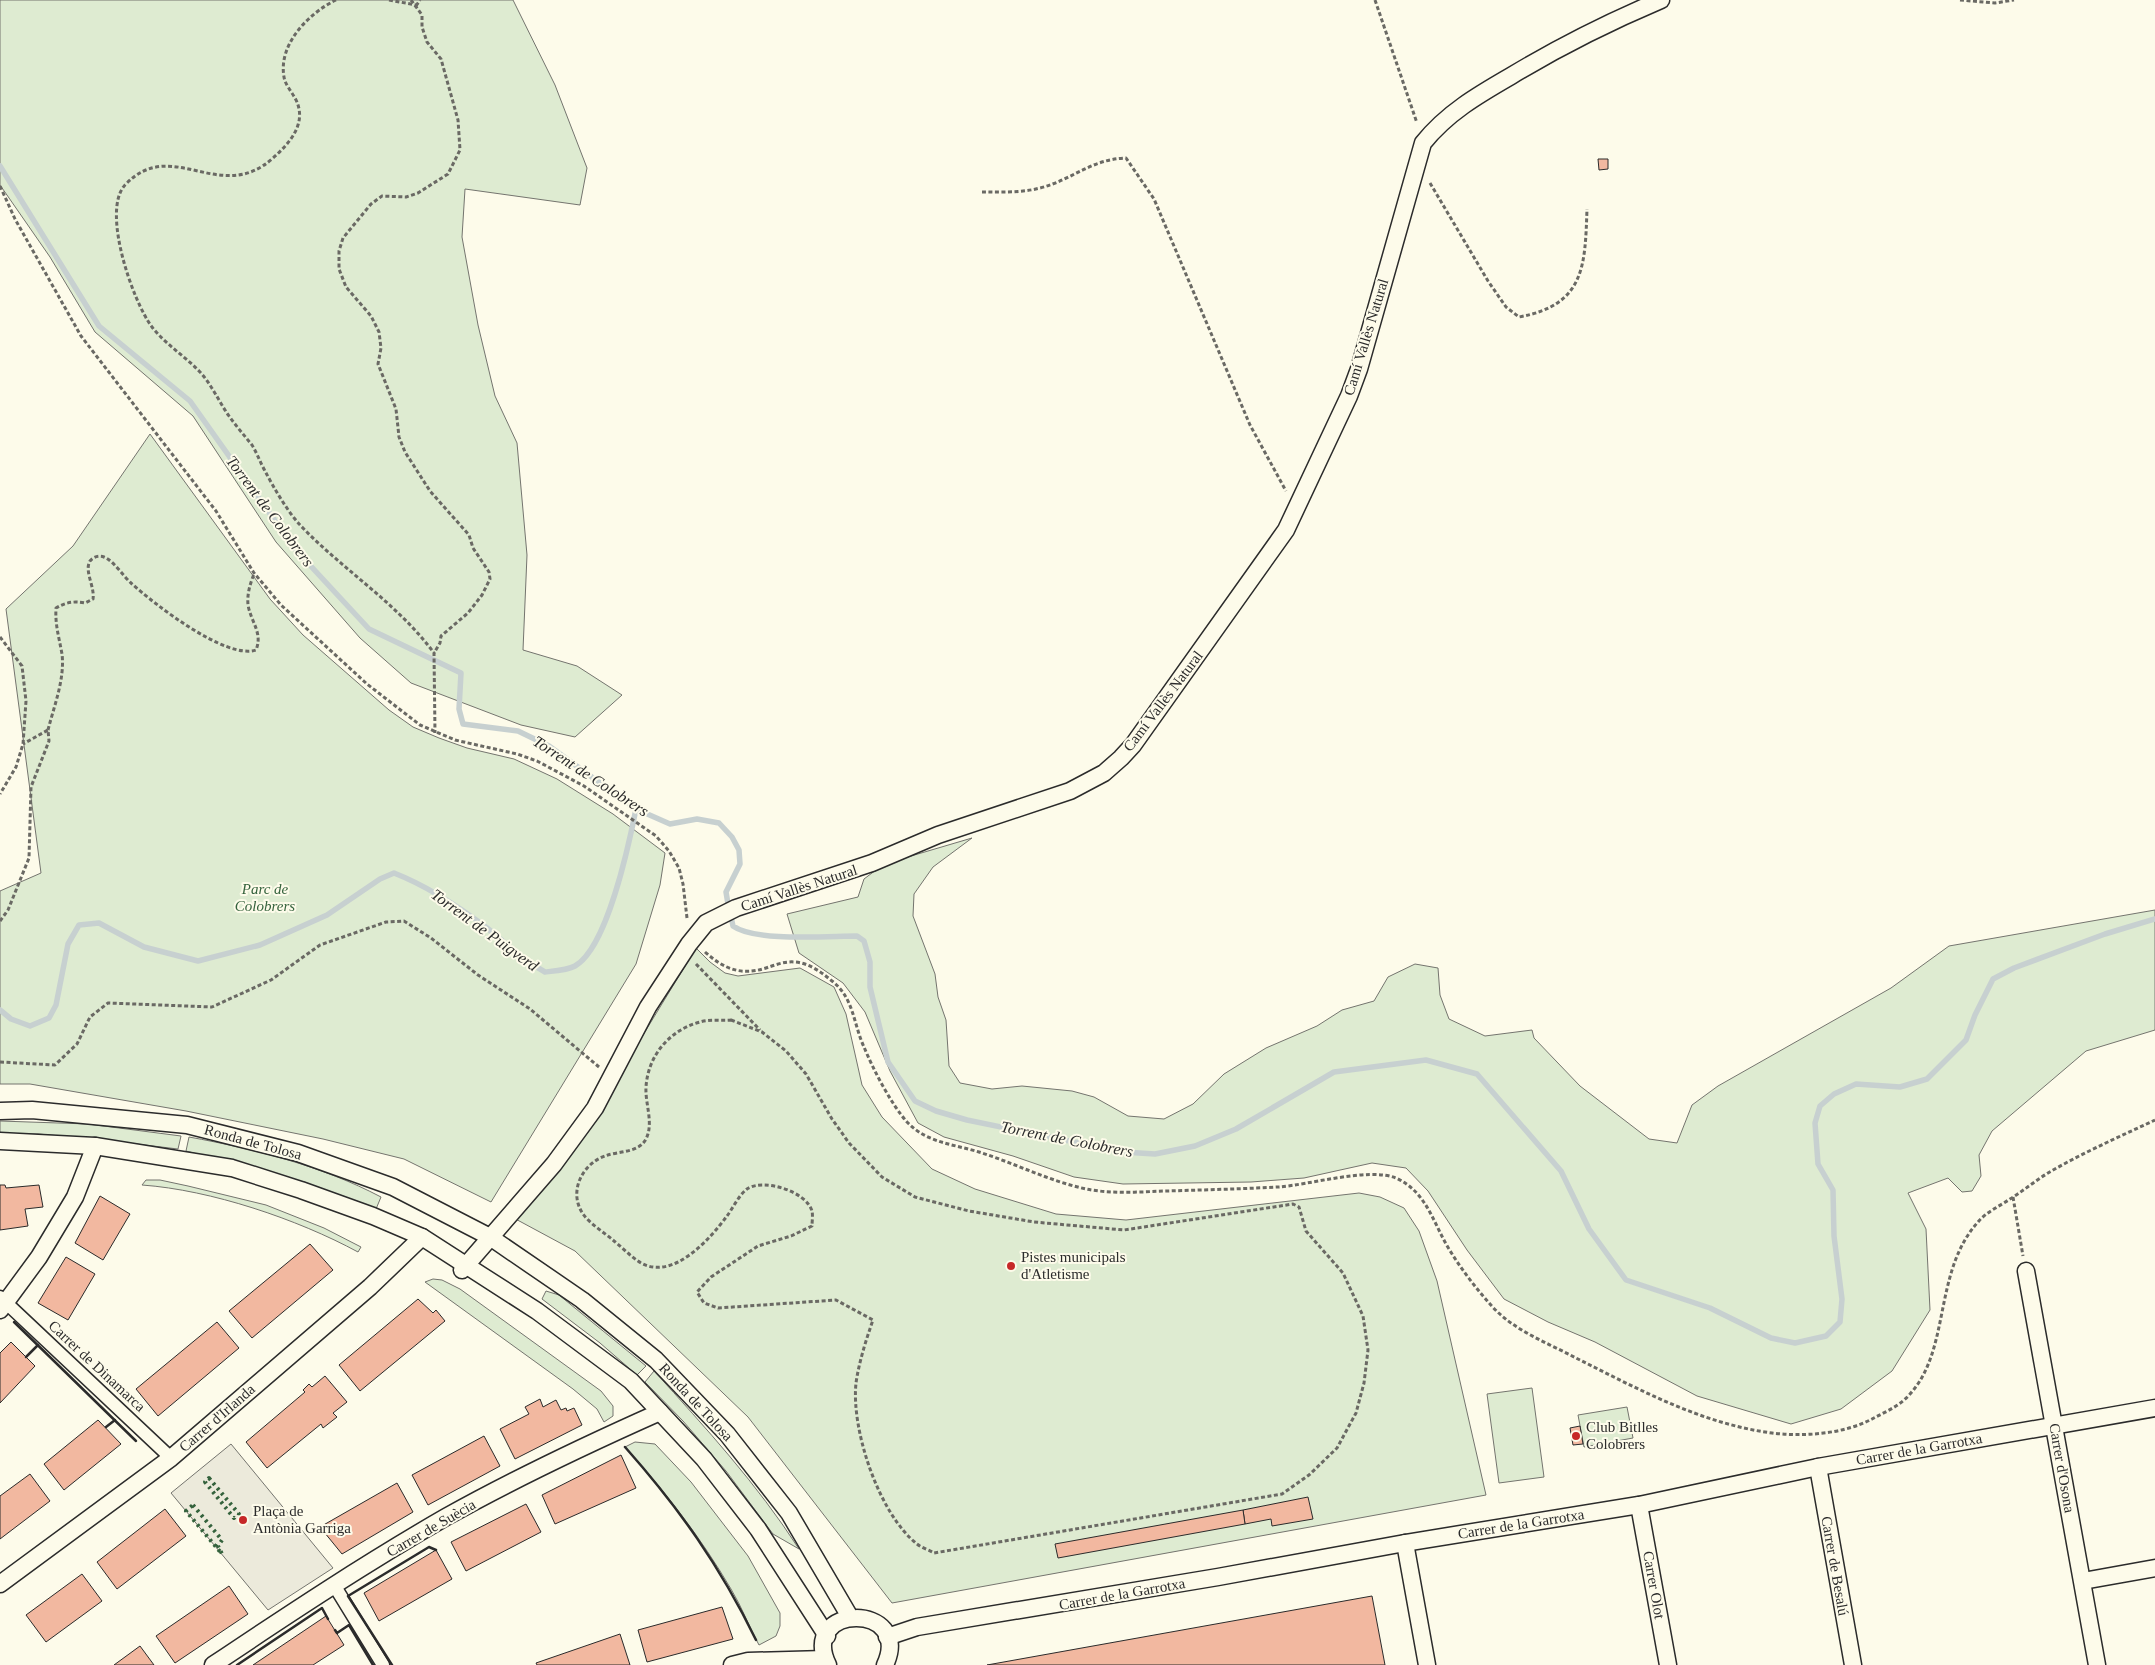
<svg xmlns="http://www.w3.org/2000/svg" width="2155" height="1665" viewBox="0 0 2155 1665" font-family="'Times New Roman',serif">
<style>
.green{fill:#deebd1;stroke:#74746e}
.parking{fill:#eceadb;stroke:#74746e}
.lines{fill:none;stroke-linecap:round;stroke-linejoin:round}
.stream{stroke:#c7d0d0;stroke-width:5.5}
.building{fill:#f2b8a0;stroke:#2b2b2b}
.pedestrian-casing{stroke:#2b2b2b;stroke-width:15}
.minor-casing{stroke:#2b2b2b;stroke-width:19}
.path{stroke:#6a6964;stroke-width:3;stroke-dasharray:4 2.5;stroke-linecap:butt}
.pedestrian{stroke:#fdfbea;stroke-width:12}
.minor{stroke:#fdfbea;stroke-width:16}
.hedge{stroke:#34623c;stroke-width:4;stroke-dasharray:2.5 4;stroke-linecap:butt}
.wall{stroke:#2b2b2b;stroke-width:2.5}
.poi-dot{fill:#c62828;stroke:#fdfbea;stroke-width:2}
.labels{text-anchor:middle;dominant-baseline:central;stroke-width:4;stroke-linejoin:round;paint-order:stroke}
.street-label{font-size:15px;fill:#2b2b2b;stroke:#fdfbea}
.park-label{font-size:15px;font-style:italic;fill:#34623c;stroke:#fdfbea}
.poi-label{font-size:15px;fill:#2b2b2b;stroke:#fdfbea;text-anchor:start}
.water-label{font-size:16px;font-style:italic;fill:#2b2b2b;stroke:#fdfbea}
</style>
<rect width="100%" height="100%" fill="#fdfbea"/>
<g class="green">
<polygon points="0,0 513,0 555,85 587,168 580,205 465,189 462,237 478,325 495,396 517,443 527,555 523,650 577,666 622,695 575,737 521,725 411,683 360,638 276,542 193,416 95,332 50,257 0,185"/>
<polygon points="150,434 270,599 303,635 389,710 413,727 439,738 467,748 514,759 557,779 613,814 665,853 660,885 636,964 491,1202 404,1159 323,1139 186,1111 30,1084 0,1084 0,891 41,873 6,609 73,546"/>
<polygon points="972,838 933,867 914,894 913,916 935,974 938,997 946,1020 949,1066 960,1083 992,1089 1022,1086 1072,1091 1094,1097 1128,1116 1164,1119 1193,1104 1224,1074 1266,1048 1317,1026 1342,1010 1374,1001 1388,977 1415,964 1438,968 1440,995 1449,1019 1485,1036 1532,1030 1534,1038 1580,1086 1649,1139 1677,1143 1692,1105 1718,1086 1891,988 1949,946 2155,910 2155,1030 2086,1051 1992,1131 1979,1155 1981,1176 1972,1191 1962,1192 1948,1178 1908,1193 1926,1229 1930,1310 1892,1371 1841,1409 1791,1424 1697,1396 1595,1342 1548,1322 1504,1299 1467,1250 1428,1191 1406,1168 1372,1163 1304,1178 1251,1182 1123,1184 1074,1177 1013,1156 944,1137 918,1123 890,1071 865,1012 843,983 799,953 787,914 858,897 864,879 884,864"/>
<polygon points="696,948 710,962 725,973 738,976 800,968 834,987 846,1014 862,1085 882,1117 932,1169 975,1189 1056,1214 1126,1220 1359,1193 1380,1197 1404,1208 1419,1231 1437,1281 1486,1495 892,1603 748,1417 575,1251 510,1216 576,1145"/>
<polygon points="0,1121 88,1124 181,1136 178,1149 95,1139 38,1134 0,1134"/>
<path d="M189,1137c66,12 133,29 192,60l-5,12 -82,-30 -108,-28z"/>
<path d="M146,1180h14l28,6 78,19 58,23 37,19 -3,5c-61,-33 -147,-62 -216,-67z"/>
<polygon points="433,1279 442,1280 460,1289 601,1391 613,1406 613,1416 604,1422 597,1409 573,1389 425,1282"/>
<polygon points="546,1291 559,1295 646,1366 637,1375 600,1343 542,1299"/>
<path d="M654,1371c52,57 103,113 145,178l-26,-15 -47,-63 -43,-50 -38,-39z"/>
<polygon points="1532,1388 1544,1477 1499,1483 1487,1394"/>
<polygon points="1627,1407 1633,1438 1584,1447 1578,1415"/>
<path d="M635,1442l20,2 36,38 57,74 32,57v13l-4,10 -17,9c-10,-18 -17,-38 -28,-56 -30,-51 -66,-98 -106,-142z"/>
</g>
<polygon class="parking" points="231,1444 333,1568 268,1610 171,1493"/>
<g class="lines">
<g class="stream">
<polyline points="0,166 99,326 190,401 295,549 369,629 461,673 459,709 463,724 518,731 549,746 636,809 670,824 697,819 719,823 732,837 739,850 740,864 726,892 728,904"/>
<path d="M731,917l2,9c22,16 95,10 124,10l7,5 6,21v25l18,75 27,39 21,10 31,9 156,32 32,2 40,-8 41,-17 98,-57 92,-12 51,14 84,97 28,58 37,51 84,28 61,30 24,5 31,-7 14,-14 2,-23 -8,-63 -1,-46 -15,-26 -3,-41 5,-17 14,-12 22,-10 44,3 27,-8 39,-39 9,-25 18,-36 21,-11 91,-34 50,-15"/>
<path d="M0,1010l11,9 19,7 19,-8 7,-13 12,-61 11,-19 20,-2 45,24 54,14 62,-16 67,-30 53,-36 14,-6c33,13 64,33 93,55 21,17 34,31 58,44 9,-1 23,-2 30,-6 32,-18 54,-122 61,-157"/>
</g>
</g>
<g class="building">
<polygon points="1598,159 1608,159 1608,169 1599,170"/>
<polygon points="0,1185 5,1185 6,1188 39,1185 43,1207 25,1209 28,1226 0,1230"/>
<polygon points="100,1196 130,1214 103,1260 75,1243"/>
<polygon points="310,1244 333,1270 252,1338 229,1311"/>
<polygon points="66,1257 95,1274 68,1320 38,1303"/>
<polygon points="418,1299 433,1313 436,1310 445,1321 360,1391 339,1365"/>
<polygon points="217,1322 239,1348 158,1416 136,1389"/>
<polygon points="11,1342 35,1366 0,1403 0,1353"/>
<polygon points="325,1376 347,1402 333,1413 337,1417 323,1428 321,1424 267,1468 246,1442 305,1392 303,1390 309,1384 312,1387"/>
<polygon points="540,1399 543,1407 556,1400 561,1410 566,1408 567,1411 574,1408 582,1425 515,1459 500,1429 529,1414 525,1407"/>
<polygon points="98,1420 121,1444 64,1490 44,1464"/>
<polygon points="1580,1426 1583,1444 1573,1445 1570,1428"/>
<polygon points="484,1436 500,1466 428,1505 412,1475"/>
<polygon points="621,1455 636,1488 555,1524 542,1495"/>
<polygon points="30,1474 50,1501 0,1539 0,1496"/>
<polygon points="397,1483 413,1512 342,1554 320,1527"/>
<polygon points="1308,1497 1313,1519 1272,1526 1271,1519 1245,1524 1243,1510"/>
<polygon points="526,1504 541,1532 466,1571 451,1542"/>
<polygon points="165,1509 186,1536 117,1589 97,1562"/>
<polygon points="1243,1510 1245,1524 1058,1558 1055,1544"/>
<polygon points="436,1550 452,1579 379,1621 364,1593"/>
<polygon points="82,1574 102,1601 46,1642 26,1615"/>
<polygon points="229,1586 248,1614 175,1663 156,1636"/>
<polygon points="1372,1596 1385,1665 987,1665"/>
<polygon points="722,1607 733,1639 647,1662 638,1630"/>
<polygon points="326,1616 344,1645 313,1665 253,1665"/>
<polygon points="620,1634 630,1665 537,1665 536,1663"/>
<polygon points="140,1646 154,1665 114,1665"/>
</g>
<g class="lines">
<defs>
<g id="pedestrian">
<polyline points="0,1297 171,1458"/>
<polyline points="334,1585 383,1665"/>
</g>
<g id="minor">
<polyline points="0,1111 32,1110 187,1125 298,1153 393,1187 490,1237 582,1300 656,1360 727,1434 789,1513 850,1617"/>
<polyline points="0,1141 95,1146 232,1168 301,1190 373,1216 422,1237 537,1311 631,1381 704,1459 758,1529 827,1636"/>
<path d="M462,1270l92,-106 41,-56 53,-101 41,-63 17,-21 30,-15 136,-45 66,-28 132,-44 34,-18 17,-15 12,-13 153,-215 63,-134 10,-27 64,-226c24,-30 55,-48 88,-67 48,-29 98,-54 150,-76"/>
<polyline points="2026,1271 2097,1665"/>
<polyline points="0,1310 39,1257 75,1197 95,1146"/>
<polyline points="1818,1467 1853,1665"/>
<polyline points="1639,1505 1668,1665"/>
<polyline points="1405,1543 1427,1665"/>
<polyline points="2083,1581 2155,1568"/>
<polyline points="0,1584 171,1458 370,1287 422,1237"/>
<polyline points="887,1637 917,1627 1218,1577 1405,1543 1639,1505 1818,1467 2155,1408"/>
<path d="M213,1665c76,-51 153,-102 233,-148 70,-39 142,-73 214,-105"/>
<polyline points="732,1665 748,1661 825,1659"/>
<path d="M828,1665c-30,-62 86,-63 57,0"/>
</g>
</defs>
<use href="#pedestrian" class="pedestrian-casing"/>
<use href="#minor" class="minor-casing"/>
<g class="path">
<path d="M336,0c-27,13 -58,44 -52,77 1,7 7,14 11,21 13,24 -4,44 -22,60 -53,48 -101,-23 -148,27 -24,26 8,117 27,142 14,18 33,29 48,45 12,13 19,30 29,44 7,10 15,19 23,29 5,8 8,17 13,26 9,17 22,40 36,55 42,44 96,77 133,127l1,80"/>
<polyline points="389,0 416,5"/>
<polyline points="411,0 422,15 422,27 427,42 441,59 458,120 460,150 448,174 418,193 406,197 382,196 371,204 343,238 339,251 339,269 346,287 371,316 379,332 381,348 378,364 396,409 399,437 405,452 430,491 469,535 473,548 489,572 490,579 482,595 468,613 441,636 440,643 434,653"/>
<polyline points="1375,0 1417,123"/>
<polyline points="1960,0 1995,3 2014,0"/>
<polyline points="416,6 420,0"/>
<path d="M1430,183l58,98 18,26 13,10c66,-12 66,-51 68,-108"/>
<polyline points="0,186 15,219 81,336 216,511 254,573 281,605 367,684 420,725 455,740 517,754 537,761 584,786 656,836 669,851 679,868 683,884 687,918"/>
<path d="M982,192c19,0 39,1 58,-4 32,-8 51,-29 86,-30l28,41 96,226 36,66"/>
<polyline points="0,637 22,666 26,701 23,744 16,767 0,794"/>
<path d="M48,730c6,-24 17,-51 14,-76 -3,-17 -7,-29 -6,-46 10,-6 18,-7 29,-5l8,-4c2,-12 -9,-28 -3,-38 3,-4 9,-6 14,-4 10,4 19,19 27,26 23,21 95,77 125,67 7,-17 -5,-28 -8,-45 -1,-11 2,-21 6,-31"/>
<polyline points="0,921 8,910 29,858 31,787 49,741 48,730 23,744"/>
<path d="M705,952c19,17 36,24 61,16 9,-3 19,-7 29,-6 14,1 26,10 37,19 22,17 21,42 32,66 9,22 27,57 43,75 20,21 46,22 72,30 35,11 70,29 107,37 25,5 53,3 79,2 37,-1 75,-2 113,-4 31,-2 91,-20 118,-9 31,14 37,45 53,71 12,20 26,38 41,55 22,26 56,38 86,54 62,31 126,66 196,75 31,4 72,1 100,-14 13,-7 28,-13 38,-25 41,-45 23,-122 68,-172 8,-10 22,-16 32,-23 13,-8 25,-18 38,-26 34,-20 71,-36 107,-53"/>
<polyline points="696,964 760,1030"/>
<path d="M731,1020l31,12 24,19 20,23 26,45 17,24 33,34 33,20 54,14 65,11 90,8 169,-26 6,3 7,24 37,42 20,43 5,34 -4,33 -8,30 -19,35 -28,27 -27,19 -348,59c-5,-3 -12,-5 -17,-9 -38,-30 -66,-114 -61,-161 3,-21 10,-43 17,-63l-37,-20 -118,8 -14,-5 -7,-11 14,-15 47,-31 33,-10 21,-10c0,-4 1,-11 0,-15 -6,-20 -49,-33 -65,-22 -8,6 -14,19 -20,27 -17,23 -54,65 -86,47 -10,-6 -18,-15 -27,-22 -9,-8 -24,-17 -31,-27 -15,-22 -1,-50 22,-58 13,-5 34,-3 41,-17 8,-16 -1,-35 0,-52 2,-32 24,-57 54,-65 10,-3 21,-1 31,-2z"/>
<polyline points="0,1062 55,1065 77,1044 90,1017 108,1003 212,1007 271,980 320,945 386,922 404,921 431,938 478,975 530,1009 599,1067"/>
<polyline points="2013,1197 2023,1256"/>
</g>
<use href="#pedestrian" class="pedestrian"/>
<use href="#minor" class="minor"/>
<g class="hedge">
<polygon points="209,1478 239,1514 234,1518 205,1482"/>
<polygon points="193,1505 222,1540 218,1546 222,1554 186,1511"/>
</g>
<g class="wall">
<polyline points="14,1322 136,1441"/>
<polyline points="26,1357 38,1345"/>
<polyline points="106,1427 115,1420"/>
<path d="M625,1447c54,61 95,119 131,193"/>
<polyline points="335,1630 337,1633 349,1625 373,1665"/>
<polyline points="237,1665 322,1608 328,1619"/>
<polyline points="392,1665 348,1596 429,1547 436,1550"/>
</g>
</g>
<g class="poi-dot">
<circle cx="1011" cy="1266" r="5"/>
<circle cx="1576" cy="1436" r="5"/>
<circle cx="243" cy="1520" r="5"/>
</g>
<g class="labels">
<g class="street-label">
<text transform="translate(1366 337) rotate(-73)">Camí Vallès Natural</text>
<text transform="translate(1163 701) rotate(-53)">Camí Vallès Natural</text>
<text transform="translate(799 888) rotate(-18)">Camí Vallès Natural</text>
<text transform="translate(253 1142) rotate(15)">Ronda de Tolosa</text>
<text transform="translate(97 1366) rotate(43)">Carrer de Dinamarca</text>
<text transform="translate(696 1402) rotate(47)">Ronda de Tolosa</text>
<text transform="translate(217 1418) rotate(-41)">Carrer d'Irlanda</text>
<text transform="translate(1919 1449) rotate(-10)">Carrer de la Garrotxa</text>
<text transform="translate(2062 1468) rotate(80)">Carrer d'Osona</text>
<text transform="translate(1521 1524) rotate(-9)">Carrer de la Garrotxa</text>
<text transform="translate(431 1528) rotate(-30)">Carrer de Suècia</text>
<text transform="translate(1835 1566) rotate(80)">Carrer de Besalú</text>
<text transform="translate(1654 1585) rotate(80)">Carrer Olot</text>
<text transform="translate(1122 1594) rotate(-10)">Carrer de la Garrotxa</text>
</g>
<g class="park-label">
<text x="265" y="889">Parc de<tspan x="265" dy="17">Colobrers</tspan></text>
</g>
<g class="poi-label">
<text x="1021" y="1257">Pistes municipals<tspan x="1021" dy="17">d'Atletisme</tspan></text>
<text x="1586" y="1427">Club Bitlles<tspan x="1586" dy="17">Colobrers</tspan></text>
<text x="253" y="1511">Plaça de<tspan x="253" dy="17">Antònia Garriga</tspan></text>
</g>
<g class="water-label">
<text transform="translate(270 511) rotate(53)">Torrent de Colobrers</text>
<text transform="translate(591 776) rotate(33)">Torrent de Colobrers</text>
<text transform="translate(485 930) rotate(36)">Torrent de Puigverd</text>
<text transform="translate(1067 1139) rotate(11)">Torrent de Colobrers</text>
</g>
</g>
</svg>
